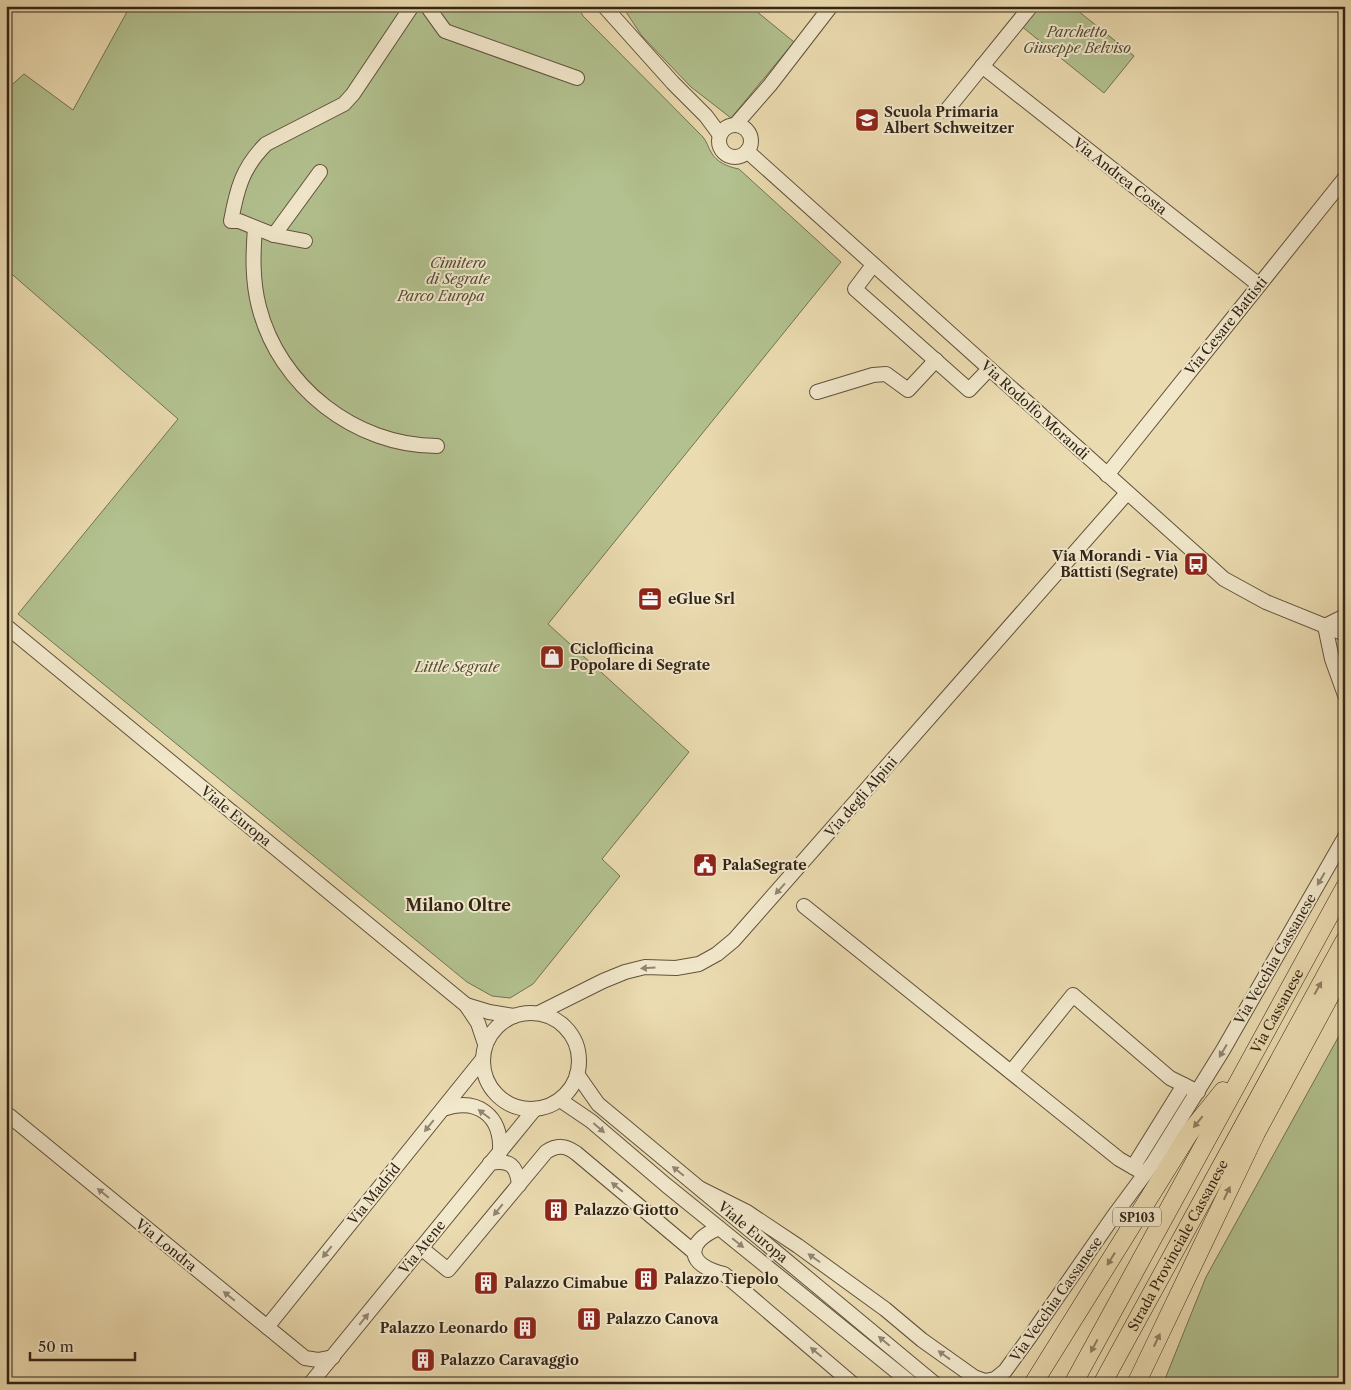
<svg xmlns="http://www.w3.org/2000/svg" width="1351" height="1390" viewBox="0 0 1351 1390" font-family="'Libre Caslon Text',serif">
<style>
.green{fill:#b2c18f;stroke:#727353}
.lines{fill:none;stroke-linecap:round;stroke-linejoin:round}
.minor-casing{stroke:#60523d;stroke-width:16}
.major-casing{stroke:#322517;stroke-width:19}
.minor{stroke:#f2e8cc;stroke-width:14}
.major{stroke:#ebdbb0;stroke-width:18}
.oneway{fill:#928672}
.oneway2{fill:#8e8064}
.labels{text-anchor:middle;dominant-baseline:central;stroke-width:4;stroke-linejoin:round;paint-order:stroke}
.shield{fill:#f2e8cc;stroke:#6c604d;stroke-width:1}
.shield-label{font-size:12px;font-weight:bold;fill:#322517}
.park-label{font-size:14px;font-style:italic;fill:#524c35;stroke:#f2e8cc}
.poi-label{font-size:14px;font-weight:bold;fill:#322517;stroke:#f2e8cc;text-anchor:start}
.street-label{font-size:14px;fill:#322517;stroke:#f2e8cc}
.quarter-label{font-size:16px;font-weight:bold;fill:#322517;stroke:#f2e8cc}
</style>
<rect width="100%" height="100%" fill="#ebdbb0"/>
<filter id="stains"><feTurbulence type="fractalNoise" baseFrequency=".004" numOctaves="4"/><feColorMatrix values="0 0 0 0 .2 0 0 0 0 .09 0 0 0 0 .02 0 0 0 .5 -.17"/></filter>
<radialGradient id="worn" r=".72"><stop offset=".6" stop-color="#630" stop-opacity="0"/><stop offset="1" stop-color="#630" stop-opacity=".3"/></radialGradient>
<g class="green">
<path d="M132,6h446l5,10 120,121c4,5 5,10 8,15 5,10 17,15 28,17l102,93 -293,362 141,128 -87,107 18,17 -87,108 -23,14 -18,-2 -25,-14 -449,-368 160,-195 -172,-150v-179l18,-16 49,36 55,-100z"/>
<polygon points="622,6 750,6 794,42 731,118 691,87 642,36"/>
<polygon points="1035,6 1072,6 1134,56 1104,93 1020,25"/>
<polygon points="1345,1025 1345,1384 1163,1384 1206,1277"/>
</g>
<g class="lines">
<defs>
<g id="minor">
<polyline points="427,6 445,31 577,78"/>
<polyline points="604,6 673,83 706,116 720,135"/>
<polyline points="982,66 1259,285"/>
<polyline points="946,111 1031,6"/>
<polyline points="736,124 770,85 831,6"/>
<circle cx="735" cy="141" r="16"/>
<polyline points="747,151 1224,579 1266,602 1345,634"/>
<path d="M255,228c-2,26 -3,52 4,79 20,79 96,139 178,139"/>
<path d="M274,235l-35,-14h-8c6,-32 11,-53 35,-77l78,-40 9,-10 59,-88"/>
<polyline points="305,241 274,235 320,172"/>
<polyline points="873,265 855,289 969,390 989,369"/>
<polyline points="817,392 873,375 886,374 908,390 936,360"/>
<polyline points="1107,475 1345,178"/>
<polyline points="6,626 466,1005 478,1023 485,1044"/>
<polyline points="1325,626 1332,659 1345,695"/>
<polyline points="1325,626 1345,616"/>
<polyline points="804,906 1119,1159 1145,1174"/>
<polyline points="466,1005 489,1012 514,1016"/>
<circle cx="531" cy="1061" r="48"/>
<polyline points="539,1013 603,981 625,972 645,967 676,968 699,964 717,954 734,940 1127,493"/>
<polyline points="1011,1072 1073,995 1170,1078 1198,1092"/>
<polyline points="577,1074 598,1104 935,1384"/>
<polyline points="560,1100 591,1121 666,1185 912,1384"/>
<path d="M443,1109c34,-12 59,6 57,43"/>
<polyline points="6,1113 305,1358 318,1360 333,1357"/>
<path d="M490,1163c20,-4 27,3 29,22"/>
<polyline points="1133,1167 1184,1085"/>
<polyline points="701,1189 747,1212 798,1246 885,1309 922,1340 974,1377 985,1381 995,1379 1005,1371 1029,1338 1113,1217 1153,1163 1223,1050 1345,837"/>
<path d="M719,1228c-36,15 -31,38 5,46l129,110"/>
<path d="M421,1248l27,22 98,-118c11,-7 19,-7 30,1l118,99"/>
<polyline points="267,1327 482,1060"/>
<polyline points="310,1384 534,1110"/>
</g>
<g id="major">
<polyline points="1033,1384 1190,1132 1223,1091"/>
<path id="s1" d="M1073,1384l272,-497"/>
<path id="s2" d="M1102,1384l243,-444"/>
<polyline points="1136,1384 1256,1133 1345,968"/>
</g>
</defs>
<use href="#minor" class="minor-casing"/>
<use href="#major" class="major-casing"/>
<use href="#minor" class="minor"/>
<use href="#major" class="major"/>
</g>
<defs><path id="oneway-solid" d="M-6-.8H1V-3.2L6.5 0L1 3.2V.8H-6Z" transform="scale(1.25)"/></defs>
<g class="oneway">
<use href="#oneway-solid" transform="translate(1321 879) rotate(120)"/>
<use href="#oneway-solid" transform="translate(780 889) rotate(132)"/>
<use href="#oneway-solid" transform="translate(648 968) rotate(177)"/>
<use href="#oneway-solid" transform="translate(1223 1051) rotate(121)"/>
<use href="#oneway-solid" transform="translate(484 1114) rotate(-143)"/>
<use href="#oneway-solid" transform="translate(429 1126) rotate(129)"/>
<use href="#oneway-solid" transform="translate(599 1128) rotate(41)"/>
<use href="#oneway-solid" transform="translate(678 1171) rotate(-141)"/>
<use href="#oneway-solid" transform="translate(617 1187) rotate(-140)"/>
<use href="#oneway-solid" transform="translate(103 1193) rotate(-141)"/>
<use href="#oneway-solid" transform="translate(498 1210) rotate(129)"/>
<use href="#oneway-solid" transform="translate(738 1243) rotate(39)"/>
<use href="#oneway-solid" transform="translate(327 1252) rotate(129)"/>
<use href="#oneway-solid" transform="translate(814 1258) rotate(-145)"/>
<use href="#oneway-solid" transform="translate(229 1296) rotate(-141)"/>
<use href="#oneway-solid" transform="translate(364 1319) rotate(-51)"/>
<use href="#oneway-solid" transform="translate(884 1341) rotate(-140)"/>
<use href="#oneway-solid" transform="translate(816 1352) rotate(-140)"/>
<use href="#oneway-solid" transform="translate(944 1355) rotate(-144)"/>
</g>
<g class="oneway2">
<use href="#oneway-solid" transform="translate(1318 988) rotate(-61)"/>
<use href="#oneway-solid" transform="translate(1198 1122) rotate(129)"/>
<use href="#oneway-solid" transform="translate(1227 1193) rotate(-65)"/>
<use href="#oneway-solid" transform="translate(1111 1259) rotate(122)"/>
<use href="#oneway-solid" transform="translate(1157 1340) rotate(-65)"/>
<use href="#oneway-solid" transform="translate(1094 1346) rotate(118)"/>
</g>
<defs>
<symbol id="school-square" viewBox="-11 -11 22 22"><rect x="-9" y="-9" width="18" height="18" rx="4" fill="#8f2418" stroke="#f2e8cc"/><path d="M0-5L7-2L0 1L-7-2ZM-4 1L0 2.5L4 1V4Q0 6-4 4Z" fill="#fff"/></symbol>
<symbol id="bus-square" viewBox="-11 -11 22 22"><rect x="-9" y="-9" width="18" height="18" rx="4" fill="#8f2418" stroke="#f2e8cc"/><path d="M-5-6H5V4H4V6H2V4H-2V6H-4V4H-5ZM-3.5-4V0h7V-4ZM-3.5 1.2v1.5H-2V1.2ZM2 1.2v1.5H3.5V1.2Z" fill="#fff"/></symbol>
<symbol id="office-square" viewBox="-11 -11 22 22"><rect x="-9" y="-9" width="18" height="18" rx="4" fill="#8f2418" stroke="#f2e8cc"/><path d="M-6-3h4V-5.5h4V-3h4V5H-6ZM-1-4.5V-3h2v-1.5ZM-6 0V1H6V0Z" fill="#fff"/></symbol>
<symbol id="shop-square" viewBox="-11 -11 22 22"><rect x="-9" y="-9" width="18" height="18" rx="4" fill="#8f2418" stroke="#f2e8cc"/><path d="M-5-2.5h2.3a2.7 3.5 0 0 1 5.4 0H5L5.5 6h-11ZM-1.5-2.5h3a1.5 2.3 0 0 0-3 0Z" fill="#fff"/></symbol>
<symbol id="civic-square" viewBox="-11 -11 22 22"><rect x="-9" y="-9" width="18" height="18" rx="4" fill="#8f2418" stroke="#f2e8cc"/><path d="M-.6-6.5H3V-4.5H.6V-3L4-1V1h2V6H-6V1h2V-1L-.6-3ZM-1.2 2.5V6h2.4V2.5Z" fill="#fff"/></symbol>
<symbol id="building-square" viewBox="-11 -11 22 22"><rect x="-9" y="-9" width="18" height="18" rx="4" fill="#8f2418" stroke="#f2e8cc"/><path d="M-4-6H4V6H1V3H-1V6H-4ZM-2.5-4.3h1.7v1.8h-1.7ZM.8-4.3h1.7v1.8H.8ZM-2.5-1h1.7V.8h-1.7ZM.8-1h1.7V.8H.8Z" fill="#fff"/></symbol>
</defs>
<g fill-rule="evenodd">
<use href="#school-square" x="853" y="106" width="28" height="28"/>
<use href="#bus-square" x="1182" y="550" width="28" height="28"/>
<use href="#office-square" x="636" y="585" width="28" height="28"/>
<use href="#shop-square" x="538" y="643" width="28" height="28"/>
<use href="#civic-square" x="691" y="851" width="28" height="28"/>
<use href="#building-square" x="542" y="1196" width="28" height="28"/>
<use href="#building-square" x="632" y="1265" width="28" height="28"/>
<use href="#building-square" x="472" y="1269" width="28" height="28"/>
<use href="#building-square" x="575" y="1305" width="28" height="28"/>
<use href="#building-square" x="511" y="1314" width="28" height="28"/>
<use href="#building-square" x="409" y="1346" width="28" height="28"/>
</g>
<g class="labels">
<rect class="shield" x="1113" y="1207.5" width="48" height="19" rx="4"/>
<g class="shield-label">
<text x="1137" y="1217">SP103</text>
</g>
<g class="park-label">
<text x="1077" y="32">Parchetto<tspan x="1077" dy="16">Giuseppe Belviso</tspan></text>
<text x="458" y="263">Cimitero<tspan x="458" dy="16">di Segrate</tspan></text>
<text x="441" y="296">Parco Europa</text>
<text x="457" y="667">Little Segrate</text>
</g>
<g class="poi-label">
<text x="884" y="112">Scuola Primaria<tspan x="884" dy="16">Albert Schweitzer</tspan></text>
<text x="1178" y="556" text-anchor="end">Via Morandi - Via<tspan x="1178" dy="16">Battisti (Segrate)</tspan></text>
<text x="668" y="599">eGlue Srl</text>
<text x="570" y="649">Ciclofficina<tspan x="570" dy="16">Popolare di Segrate</tspan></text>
<text x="722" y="865">PalaSegrate</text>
<text x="574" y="1210">Palazzo Giotto</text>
<text x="664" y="1279">Palazzo Tiepolo</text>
<text x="504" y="1283">Palazzo Cimabue</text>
<text x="606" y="1319">Palazzo Canova</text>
<text x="508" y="1328" text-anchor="end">Palazzo Leonardo</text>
<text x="440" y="1360">Palazzo Caravaggio</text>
</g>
<g class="street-label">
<text transform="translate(1120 176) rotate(38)">Via Andrea Costa</text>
<text transform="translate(1226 326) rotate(-51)">Via Cesare Battisti</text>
<text transform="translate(1035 410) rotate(42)">Via Rodolfo Morandi</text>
<text transform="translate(861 797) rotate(-49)">Via degli Alpini</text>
<text transform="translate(236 816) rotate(39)">Viale Europa</text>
<text transform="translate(1275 959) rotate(-60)">Via Vecchia Cassanese</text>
<text stroke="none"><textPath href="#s1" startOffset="425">Via Cassanese</textPath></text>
<text transform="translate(374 1194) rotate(-51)">Via Madrid</text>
<text transform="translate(753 1232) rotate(40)">Viale Europa</text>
<text transform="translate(166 1245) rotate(39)">Via Londra</text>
<text stroke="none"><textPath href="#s2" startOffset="158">Strada Provinciale Cassanese</textPath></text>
<text transform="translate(422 1247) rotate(-51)">Via Atene</text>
<text transform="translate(1056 1299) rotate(-55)">Via Vecchia Cassanese</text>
</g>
<g class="quarter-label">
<text x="458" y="905">Milano Oltre</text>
</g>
</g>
<rect width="1351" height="1390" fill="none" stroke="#ebdbb0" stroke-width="25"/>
<rect x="8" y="8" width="1336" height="1375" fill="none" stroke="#322517" stroke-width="2.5"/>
<rect x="12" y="12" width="1326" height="1365" fill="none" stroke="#322517"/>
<path d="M30 1352v8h105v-8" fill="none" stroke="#322517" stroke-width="2.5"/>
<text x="38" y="1352" font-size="15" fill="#322517" stroke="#f2e8cc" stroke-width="4" paint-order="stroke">50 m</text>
<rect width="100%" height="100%" filter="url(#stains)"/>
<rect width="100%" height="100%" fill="url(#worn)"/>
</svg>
